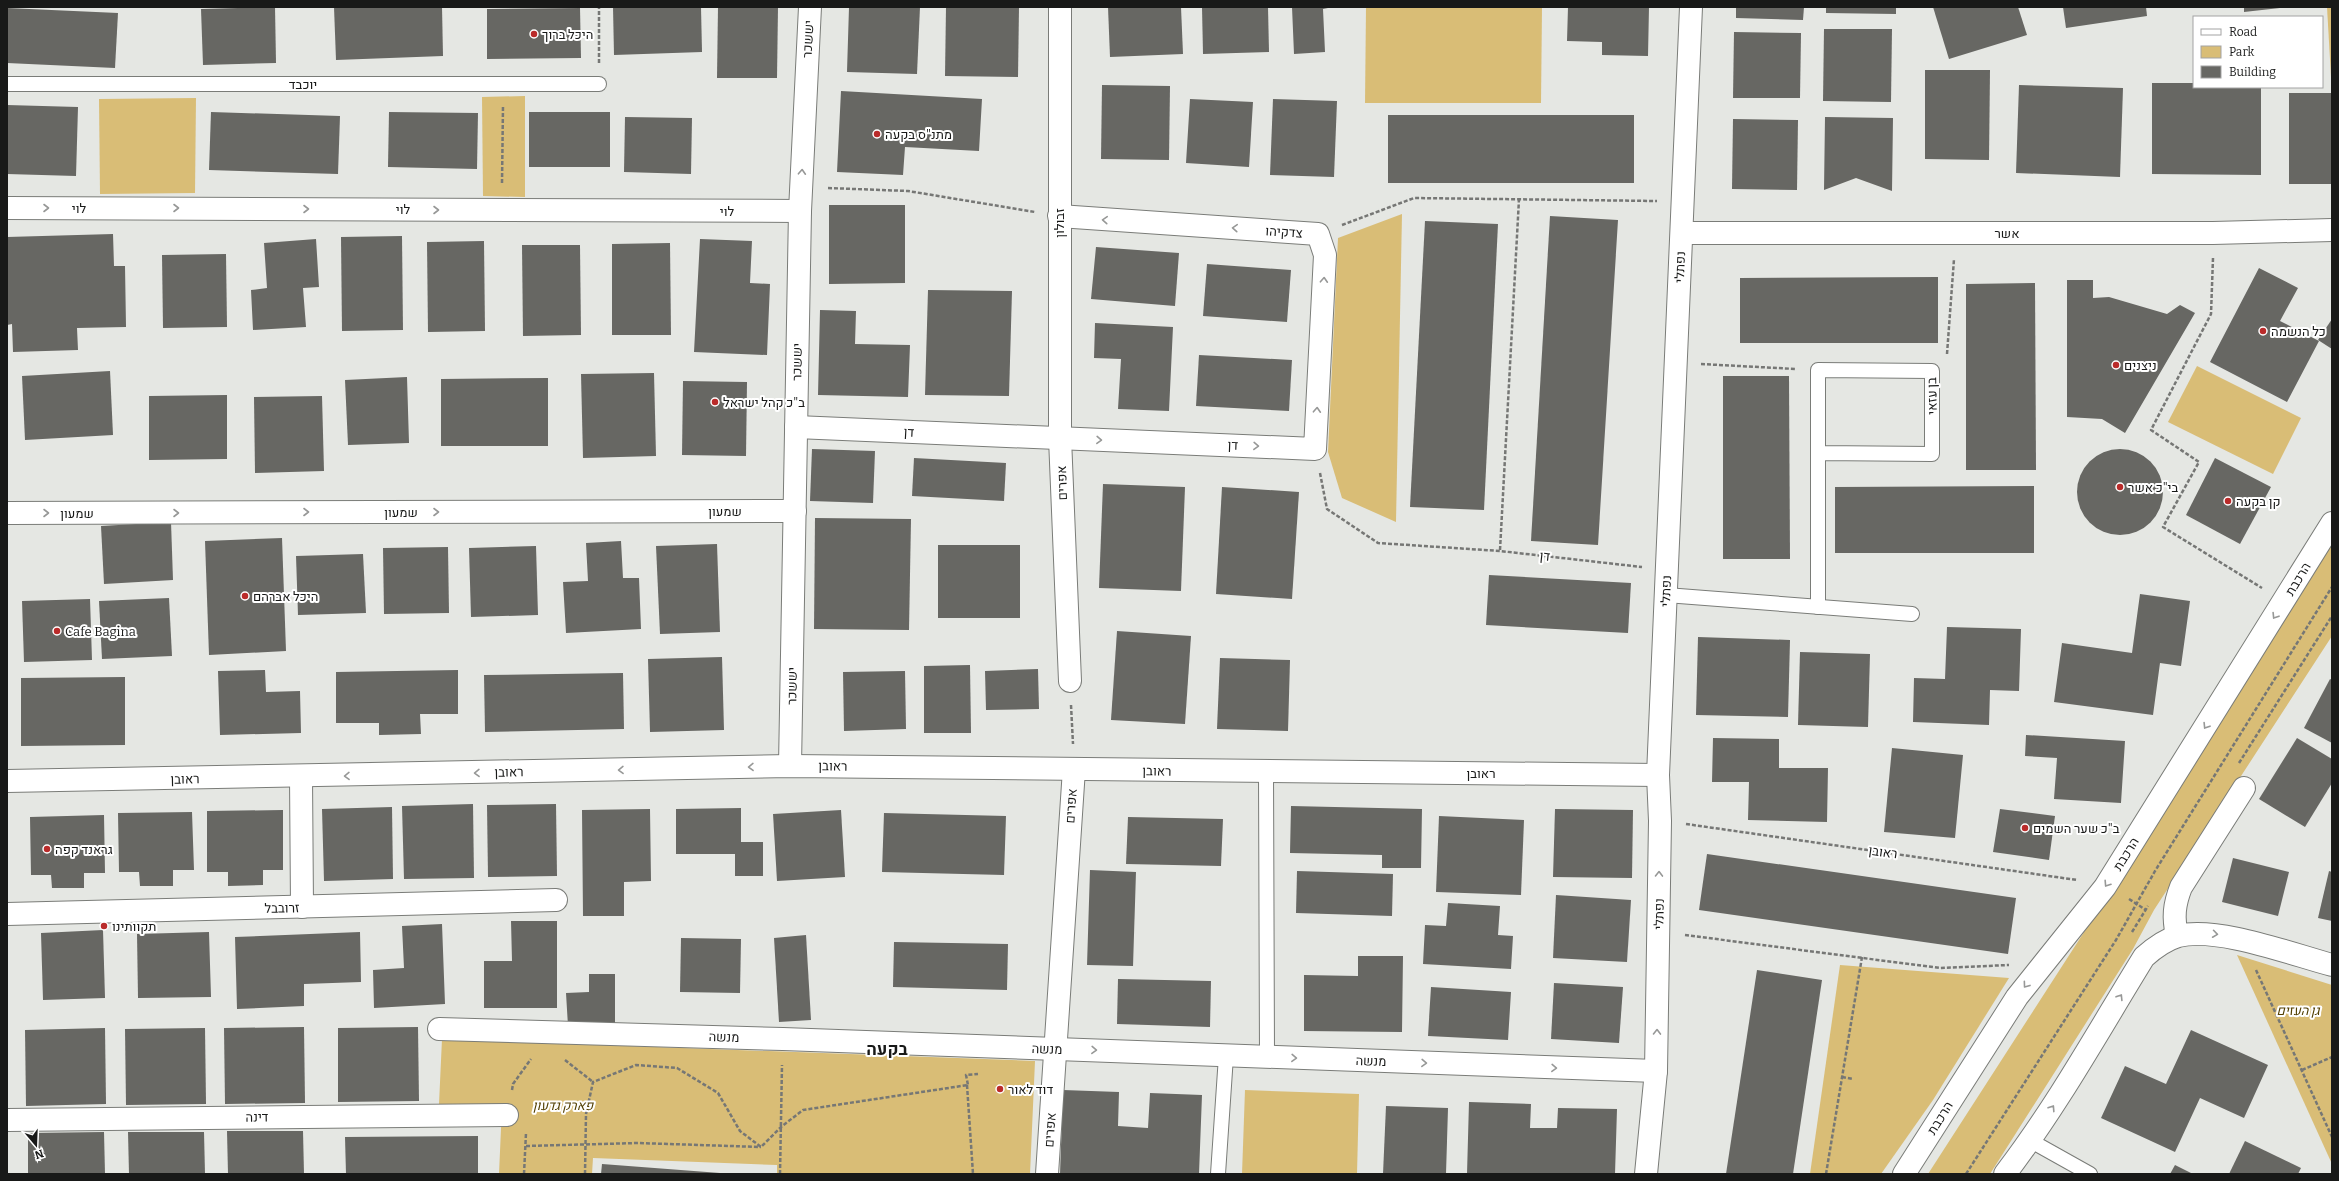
<svg xmlns="http://www.w3.org/2000/svg" width="2339" height="1181" viewBox="0 0 2339 1181" font-family="Bitter,Heebo,serif">
<style>
.green{fill:#d9bd76}
.building{fill:#676763}
.lines{fill:none;stroke-linecap:round;stroke-linejoin:round}
.lane-casing{stroke:#7a7c78;stroke-width:16}
.street-casing{stroke:#7a7c78;stroke-width:24}
.secondary-casing{stroke:#7a7c78;stroke-width:24}
.path{stroke:#767775;stroke-width:2.5;stroke-dasharray:4 2;stroke-linecap:butt}
.lane{stroke:#fff;stroke-width:14}
.street{stroke:#fff;stroke-width:22}
.secondary{stroke:#fff;stroke-width:22}
.oneway{stroke:#979897}
.poi-dot{fill:#ba2b2a;stroke:#fff;stroke-width:1.5}
.labels{text-anchor:middle;dominant-baseline:central;stroke-width:4;stroke-linejoin:round;paint-order:stroke}
.poi-label{font-size:13px;fill:#181918;stroke:#fff;text-anchor:start}
.street-label{font-size:13px;fill:#181918;stroke:#fff}
.park-label{font-size:13px;font-style:italic;fill:#523f02;stroke:#fff}
.district-label{font-size:17px;font-weight:bold;fill:#181918;stroke:#fff}
</style>
<rect width="100%" height="100%" fill="#e5e7e3"/>
<g class="green">
<polygon points="1366,7 1542,7 1541,103 1365,103"/>
<polygon points="2327,7 2332,7 2332,77 2331,77"/>
<polygon points="525,96 525,197 483,196 482,97"/>
<polygon points="196,98 195,193 100,194 99,99"/>
<polygon points="1402,214 1396,522 1342,498 1328,452 1338,238"/>
<polygon points="2197,366 2301,418 2273,474 2168,422"/>
<polygon points="2332,537 2332,636 2154,910 2133,949 1990,1174 1928,1174 2117,881"/>
<polygon points="2237,955 2332,985 2332,1164"/>
<polygon points="1840,965 2009,978 1933,1100 1881,1174 1810,1174"/>
<polygon points="442,1039 1035,1061 1030,1174 777,1174 777,1165 593,1158 592,1174 499,1174 502,1106 439,1104"/>
<polygon points="1245,1090 1359,1094 1357,1174 1242,1174"/>
</g>
<g class="building">
<polygon points="275,7 276,63 203,65 201,9"/>
<polygon points="334,7 442,7 443,56 336,60"/>
<polygon points="613,7 701,7 702,52 614,55"/>
<polygon points="718,7 778,7 777,78 717,78"/>
<polygon points="849,7 920,7 917,74 847,72"/>
<polygon points="946,7 1019,7 1018,77 945,76"/>
<polygon points="1108,7 1181,7 1183,54 1110,57"/>
<polygon points="1202,7 1268,7 1269,52 1203,54"/>
<polygon points="1292,7 1333,7 1323,9 1325,52 1294,54"/>
<polygon points="1568,7 1649,7 1648,56 1602,55 1602,42 1567,41"/>
<polygon points="1736,7 1804,7 1803,20 1736,18"/>
<polygon points="1826,7 1896,7 1896,14 1826,13"/>
<polygon points="1933,7 2018,7 2027,35 1949,59"/>
<polygon points="2063,7 2146,7 2147,16 2066,28"/>
<polygon points="2244,7 2280,7 2280,8 2244,12"/>
<polygon points="7,8 118,13 115,68 7,63"/>
<polygon points="580,8 581,58 487,59 487,9"/>
<polygon points="1824,29 1892,29 1891,102 1823,101"/>
<polygon points="1734,32 1801,33 1800,98 1733,98"/>
<polygon points="1925,70 1990,70 1989,160 1925,159"/>
<polygon points="2152,83 2194,83 2194,87 2261,87 2261,175 2152,174"/>
<polygon points="1102,85 1170,86 1169,160 1101,159"/>
<polygon points="2019,85 2123,88 2120,177 2016,173"/>
<polygon points="841,91 982,99 979,151 905,147 903,175 837,172"/>
<rect x="2289" y="93" width="43" height="91"/>
<polygon points="1190,99 1253,102 1249,167 1186,163"/>
<polygon points="1273,99 1337,101 1334,177 1270,175"/>
<polygon points="7,105 78,107 76,176 7,174"/>
<polygon points="211,112 340,116 338,174 209,170"/>
<polygon points="389,112 478,113 477,169 388,167"/>
<rect x="529" y="112" width="81" height="55"/>
<rect x="1388" y="115" width="246" height="68"/>
<polygon points="625,117 692,118 691,174 624,172"/>
<polygon points="1825,117 1893,118 1892,191 1856,178 1824,190"/>
<polygon points="1733,119 1798,120 1797,190 1732,189"/>
<polygon points="829,205 905,205 905,283 829,284"/>
<polygon points="1550,216 1618,220 1598,545 1531,541"/>
<polygon points="1425,221 1498,224 1484,510 1410,507"/>
<polygon points="113,234 114,266 125,266 126,327 77,328 78,350 13,352 12,324 7,325 7,237"/>
<polygon points="402,236 403,330 342,331 341,237"/>
<polygon points="316,239 319,287 303,288 306,327 253,330 251,290 267,288 264,243"/>
<polygon points="700,239 752,241 750,283 770,284 767,355 694,352"/>
<polygon points="484,241 485,331 428,332 427,242"/>
<polygon points="670,243 671,335 612,335 612,244"/>
<polygon points="522,245 580,245 581,335 523,336"/>
<polygon points="1096,247 1179,253 1175,306 1091,299"/>
<polygon points="226,254 227,327 163,328 162,255"/>
<polygon points="1207,264 1291,270 1287,322 1203,316"/>
<polygon points="2259,268 2298,288 2280,321 2319,341 2287,402 2210,362"/>
<polygon points="1938,277 1938,343 1740,343 1740,278"/>
<polygon points="2067,280 2093,280 2093,298 2109,297 2167,314 2180,305 2195,313 2125,433 2102,419 2067,417"/>
<polygon points="2035,283 2036,470 1966,470 1966,284"/>
<polygon points="928,290 1012,291 1009,396 925,395"/>
<polygon points="820,310 856,311 855,344 910,345 908,397 818,395"/>
<polygon points="2332,319 2332,349 2318,340"/>
<polygon points="1095,323 1173,327 1169,411 1118,409 1121,359 1094,358"/>
<polygon points="1199,355 1292,360 1289,411 1196,406"/>
<polygon points="110,371 113,435 25,440 22,376"/>
<polygon points="654,373 656,456 583,458 581,374"/>
<polygon points="1723,376 1789,376 1790,559 1723,559"/>
<polygon points="407,377 409,443 348,445 345,380"/>
<polygon points="548,378 548,446 441,446 441,379"/>
<polygon points="683,381 747,382 746,456 682,455"/>
<polygon points="227,395 227,459 149,460 149,396"/>
<polygon points="322,396 324,471 255,473 254,397"/>
<circle cx="2120" cy="492" r="43"/>
<polygon points="812,449 875,451 873,503 810,501"/>
<polygon points="914,458 1006,463 1004,501 912,496"/>
<polygon points="2215,458 2271,487 2240,544 2186,515"/>
<polygon points="1103,484 1185,487 1181,591 1099,588"/>
<polygon points="2034,486 2034,553 1835,553 1835,487"/>
<polygon points="1222,487 1299,492 1292,599 1216,594"/>
<polygon points="815,518 911,519 909,630 814,629"/>
<polygon points="171,522 173,580 104,584 101,526"/>
<polygon points="282,538 286,651 209,655 205,541"/>
<polygon points="621,541 623,578 639,578 641,629 566,633 563,582 588,581 586,543"/>
<polygon points="717,544 720,632 660,634 656,546"/>
<rect x="938" y="545" width="82" height="73"/>
<polygon points="536,546 538,615 471,617 469,548"/>
<polygon points="448,547 449,613 384,614 383,548"/>
<polygon points="363,554 366,613 298,615 296,556"/>
<polygon points="1489,575 1631,583 1628,633 1486,625"/>
<polygon points="2140,594 2190,601 2181,666 2160,663 2153,715 2054,702 2062,643 2132,653"/>
<polygon points="169,598 172,656 102,659 99,601"/>
<polygon points="90,599 92,660 24,662 22,601"/>
<polygon points="1947,627 2021,629 2019,691 1990,690 1989,725 1913,722 1914,678 1945,679"/>
<polygon points="1117,631 1191,636 1185,724 1111,720"/>
<polygon points="1698,637 1790,640 1788,717 1696,715"/>
<polygon points="1800,652 1870,654 1868,727 1798,725"/>
<polygon points="722,657 724,730 650,732 648,659"/>
<polygon points="1220,658 1290,660 1288,731 1217,729"/>
<polygon points="970,665 971,733 924,733 924,666"/>
<polygon points="1038,669 1039,709 986,710 985,671"/>
<polygon points="265,670 266,692 300,691 301,733 220,735 218,671"/>
<polygon points="458,670 458,714 420,714 421,734 379,735 379,723 336,723 336,672"/>
<polygon points="905,671 906,729 844,731 843,672"/>
<polygon points="623,673 624,729 485,732 484,675"/>
<polygon points="125,677 125,745 21,746 21,678"/>
<polygon points="2330,679 2332,680 2332,743 2304,728"/>
<polygon points="2026,735 2125,741 2121,803 2054,799 2057,758 2025,756"/>
<polygon points="1713,738 1779,739 1779,768 1828,768 1827,822 1748,820 1749,782 1712,782"/>
<polygon points="2297,738 2332,759 2332,783 2305,827 2259,799"/>
<polygon points="1892,748 1963,755 1955,838 1884,832"/>
<polygon points="473,804 474,878 404,879 402,806"/>
<polygon points="556,804 557,876 488,877 487,805"/>
<polygon points="1291,806 1422,809 1421,868 1382,868 1382,855 1290,853"/>
<polygon points="392,807 393,879 324,881 322,809"/>
<polygon points="741,808 741,842 763,842 763,876 735,876 735,854 676,854 676,809"/>
<polygon points="650,809 651,881 624,882 624,916 583,916 582,810"/>
<polygon points="1555,809 1633,810 1632,878 1553,877"/>
<polygon points="2000,809 2055,816 2049,860 1993,852"/>
<polygon points="283,810 283,870 263,870 263,885 228,886 228,872 207,872 207,811"/>
<polygon points="841,810 845,877 777,881 773,814"/>
<polygon points="192,812 194,870 173,870 173,886 140,886 139,872 119,872 118,813"/>
<polygon points="884,813 1006,816 1004,875 882,872"/>
<polygon points="104,815 105,873 84,873 84,888 52,888 51,875 31,875 30,817"/>
<polygon points="1439,816 1524,820 1521,895 1436,892"/>
<polygon points="1128,817 1223,819 1221,866 1126,864"/>
<polygon points="1707,854 2016,898 2008,954 1699,910"/>
<polygon points="2233,858 2289,872 2278,916 2222,902"/>
<polygon points="1090,870 1136,872 1133,966 1087,965"/>
<polygon points="1297,871 1393,874 1392,916 1296,913"/>
<polygon points="2329,871 2332,872 2332,921 2318,918"/>
<polygon points="1556,895 1631,900 1627,962 1553,958"/>
<polygon points="1448,903 1500,906 1498,935 1513,936 1511,969 1423,964 1425,925 1446,926"/>
<polygon points="511,921 557,921 557,1008 484,1008 484,961 512,961"/>
<polygon points="442,924 445,1004 374,1008 373,970 404,968 402,926"/>
<polygon points="103,930 105,998 43,1000 41,933"/>
<polygon points="209,932 211,997 138,998 137,934"/>
<polygon points="360,932 361,982 304,984 304,1006 237,1009 235,937"/>
<polygon points="806,935 811,1020 779,1022 774,938"/>
<polygon points="681,938 741,939 740,993 680,992"/>
<polygon points="894,942 1008,944 1007,990 893,987"/>
<polygon points="1358,956 1403,956 1402,1032 1304,1031 1304,975 1358,976"/>
<polygon points="1757,970 1822,980 1793,1174 1726,1174"/>
<polygon points="589,974 615,974 615,1026 568,1026 566,993 589,992"/>
<polygon points="1118,979 1211,981 1210,1027 1117,1024"/>
<polygon points="1554,983 1623,987 1619,1043 1551,1039"/>
<polygon points="1431,987 1511,992 1508,1040 1428,1036"/>
<polygon points="304,1027 305,1103 225,1104 224,1028"/>
<polygon points="418,1027 419,1101 338,1102 338,1028"/>
<polygon points="105,1028 106,1104 26,1106 25,1030"/>
<polygon points="205,1028 206,1104 126,1105 125,1029"/>
<polygon points="2191,1030 2268,1065 2244,1118 2200,1098 2175,1152 2101,1118 2125,1066 2166,1084"/>
<polygon points="1063,1090 1119,1092 1118,1126 1148,1128 1150,1093 1202,1095 1199,1174 1060,1174"/>
<polygon points="1469,1102 1531,1104 1530,1128 1557,1128 1558,1108 1617,1109 1615,1174 1467,1174"/>
<polygon points="1386,1106 1448,1108 1446,1174 1383,1174"/>
<polygon points="227,1131 303,1131 304,1174 228,1174"/>
<polygon points="104,1132 105,1174 28,1174 28,1133"/>
<polygon points="128,1132 204,1132 205,1174 129,1174"/>
<polygon points="478,1136 478,1174 346,1174 345,1137"/>
<polygon points="2245,1141 2301,1168 2298,1174 2229,1174"/>
<polygon points="602,1164 720,1173 720,1174 601,1174"/>
<polygon points="2175,1165 2193,1174 2170,1174"/>
</g>
<g class="lines">
<defs>
<g id="lane">
<polyline points="7,84 599,84"/>
<polyline points="1818,453 1932,454 1932,371 1818,370 1818,607"/>
<polyline points="1666,595 1912,614"/>
<polyline points="1266,772 1267,1057"/>
<polyline points="2031,1141 2090,1174"/>
<polyline points="1218,1174 1226,1056"/>
</g>
<g id="street">
<polyline points="1060,7 1060,438 1070,681"/>
<polyline points="7,208 800,211"/>
<polyline points="1682,233 2213,233 2332,230"/>
<polyline points="796,427 1315,449 1325,255 1318,234 1059,216"/>
<polyline points="7,513 795,511"/>
<polyline points="790,766 800,211 810,7"/>
<polyline points="301,777 302,907"/>
<polyline points="7,781 790,766 1658,775"/>
<polyline points="7,914 556,900"/>
<path d="M2177,936c-4,-19 -3,-31 4,-49l63,-99"/>
<polyline points="439,1029 783,1039 1656,1071"/>
<polyline points="7,1120 507,1115"/>
<polyline points="1047,1174 1074,769"/>
<polyline points="1646,1174 1656,1071 1660,821 1658,775 1691,7"/>
</g>
<g id="secondary">
<polyline points="1904,1174 2017,997 2105,887 2332,523"/>
<path d="M2005,1174c52,-68 94,-144 139,-217 10,-9 21,-17 34,-21 39,-10 113,18 154,29"/>
</g>
</defs>
<use href="#lane" class="lane-casing"/>
<use href="#street" class="street-casing"/>
<use href="#secondary" class="secondary-casing"/>
<g class="path">
<polyline points="599,63 599,7"/>
<polyline points="502,183 503,106"/>
<polyline points="828,188 908,191 1035,212"/>
<polyline points="1342,225 1414,198 1657,201"/>
<polyline points="2213,258 2211,314 2151,430 2199,462 2163,527 2262,588"/>
<polyline points="1947,354 1954,259"/>
<polyline points="1701,364 1796,369"/>
<polyline points="1320,473 1327,509 1378,543 1500,551 1642,567"/>
<polyline points="1500,550 1519,199"/>
<polyline points="1071,705 1073,744"/>
<polyline points="2239,763 2332,616"/>
<polyline points="1686,824 2077,880"/>
<polyline points="2129,899 2146,910"/>
<polyline points="2132,932 2148,906"/>
<polyline points="1685,935 1940,968 2009,965"/>
<polyline points="2256,970 2332,1137"/>
<polyline points="565,1060 593,1082"/>
<polyline points="2302,1070 2332,1057"/>
<polyline points="1842,1077 1853,1079"/>
<polyline points="967,1085 973,1174"/>
<polyline points="512,1090 513,1084 531,1059"/>
<polyline points="526,1146 638,1143 761,1147"/>
<polyline points="524,1174 526,1133"/>
<polyline points="585,1174 586,1114 593,1082 636,1065 677,1068 718,1093 740,1131 761,1147 781,1127 803,1110 968,1085 966,1075 978,1074"/>
<polyline points="780,1174 782,1065"/>
<polyline points="1826,1174 1862,957"/>
<polyline points="1966,1174 2116,940 2155,871 2332,587"/>
</g>
<use href="#lane" class="lane"/>
<use href="#street" class="street"/>
<use href="#secondary" class="secondary"/>
</g>
<defs><path id="oneway-chevron" d="M-2-3.5L2.5 0L-2 3.5" fill="none" stroke-width="1.6" stroke-linecap="round" stroke-linejoin="round"/></defs>
<g class="oneway">
<use href="#oneway-chevron" transform="translate(802 172) rotate(-87)"/>
<use href="#oneway-chevron" transform="translate(46 208)"/>
<use href="#oneway-chevron" transform="translate(176 208)"/>
<use href="#oneway-chevron" transform="translate(306 209)"/>
<use href="#oneway-chevron" transform="translate(436 210)"/>
<use href="#oneway-chevron" transform="translate(1105 220) rotate(-176)"/>
<use href="#oneway-chevron" transform="translate(1235 228) rotate(-176)"/>
<use href="#oneway-chevron" transform="translate(1324 280) rotate(-87)"/>
<use href="#oneway-chevron" transform="translate(1317 410) rotate(-87)"/>
<use href="#oneway-chevron" transform="translate(1099 440) rotate(2)"/>
<use href="#oneway-chevron" transform="translate(1256 446) rotate(2)"/>
<use href="#oneway-chevron" transform="translate(306 512)"/>
<use href="#oneway-chevron" transform="translate(436 512)"/>
<use href="#oneway-chevron" transform="translate(46 513)"/>
<use href="#oneway-chevron" transform="translate(176 513)"/>
<use href="#oneway-chevron" transform="translate(2275 616) rotate(122)"/>
<use href="#oneway-chevron" transform="translate(2206 726) rotate(122)"/>
<use href="#oneway-chevron" transform="translate(751 767) rotate(179)"/>
<use href="#oneway-chevron" transform="translate(621 770) rotate(179)"/>
<use href="#oneway-chevron" transform="translate(477 773) rotate(179)"/>
<use href="#oneway-chevron" transform="translate(347 776) rotate(179)"/>
<use href="#oneway-chevron" transform="translate(1659 874) rotate(-89)"/>
<use href="#oneway-chevron" transform="translate(2107 884) rotate(123)"/>
<use href="#oneway-chevron" transform="translate(2215 934) rotate(8)"/>
<use href="#oneway-chevron" transform="translate(2026 985) rotate(126)"/>
<use href="#oneway-chevron" transform="translate(2120 997) rotate(-58)"/>
<use href="#oneway-chevron" transform="translate(1657 1032) rotate(-89)"/>
<use href="#oneway-chevron" transform="translate(1094 1050) rotate(2)"/>
<use href="#oneway-chevron" transform="translate(1294 1058) rotate(2)"/>
<use href="#oneway-chevron" transform="translate(1424 1063) rotate(2)"/>
<use href="#oneway-chevron" transform="translate(1554 1068) rotate(2)"/>
<use href="#oneway-chevron" transform="translate(2052 1108) rotate(-57)"/>
</g>
<g class="poi-dot">
<circle cx="534" cy="34" r="4"/>
<circle cx="877" cy="134" r="4"/>
<circle cx="2263" cy="331" r="4"/>
<circle cx="2116" cy="365" r="4"/>
<circle cx="715" cy="402" r="4"/>
<circle cx="2120" cy="487" r="4"/>
<circle cx="2228" cy="501" r="4"/>
<circle cx="245" cy="596" r="4"/>
<circle cx="57" cy="631" r="4"/>
<circle cx="2025" cy="828" r="4"/>
<circle cx="47" cy="849" r="4"/>
<circle cx="104" cy="926" r="4"/>
<circle cx="1000" cy="1089" r="4"/>
</g>
<g class="labels">
<g class="poi-label">
<text x="542" y="34">היכל ברוך</text>
<text x="885" y="134">מתנ"ס בקעה</text>
<text x="2271" y="331">כל הנשמה</text>
<text x="2124" y="365">ניצנים</text>
<text x="723" y="402">ב"כ קהל ישראל</text>
<text x="2128" y="487">בי"כ אשר</text>
<text x="2236" y="501">קן בקעה</text>
<text x="253" y="596">היכל אברהם</text>
<text x="65" y="631">Cafe Bagina</text>
<text x="2033" y="828">ב"כ שער השמים</text>
<text x="55" y="849">גראנד קפה</text>
<text x="112" y="926">תקוותינו</text>
<text x="1008" y="1089">דוד לאור</text>
</g>
<g class="street-label">
<text transform="translate(808 39) rotate(-87)">יששכר</text>
<text x="303" y="84">יוכבד</text>
<text x="79" y="208">לוי</text>
<text x="403" y="209">לוי</text>
<text x="727" y="211">לוי</text>
<text transform="translate(1059 223) rotate(-90)">זבולון</text>
<text transform="translate(1284 232) rotate(4)">צדקיהו</text>
<text x="2007" y="233">אשר</text>
<text transform="translate(1680 267) rotate(-88)">נפתלי</text>
<text transform="translate(797 362) rotate(-89)">יששכר</text>
<text transform="translate(1932 396) rotate(-91)">בן עזאי</text>
<text transform="translate(909 432) rotate(3)">דן</text>
<text transform="translate(1233 445) rotate(2)">דן</text>
<text transform="translate(1062 483) rotate(-92)">אפרים</text>
<text x="725" y="511">שמעון</text>
<text x="401" y="512">שמעון</text>
<text x="77" y="513">שמעון</text>
<text transform="translate(1545 556) rotate(6)">דן</text>
<text transform="translate(2298 579) rotate(-59)">הרכבת</text>
<text transform="translate(1666 591) rotate(-88)">נפתלי</text>
<text transform="translate(792 686) rotate(-89)">יששכר</text>
<text transform="translate(833 766) rotate(1)">ראובן</text>
<text transform="translate(1157 771) rotate(1)">ראובן</text>
<text transform="translate(509 772) rotate(-1)">ראובן</text>
<text x="1481" y="773">ראובן</text>
<text transform="translate(185 779) rotate(-1)">ראובן</text>
<text transform="translate(1071 806) rotate(-86)">אפרים</text>
<text transform="translate(1883 852) rotate(8)">ראובן</text>
<text transform="translate(2126 854) rotate(-58)">הרכבת</text>
<text transform="translate(282 908) rotate(-1)">זרובבל</text>
<text transform="translate(1659 914) rotate(-89)">נפתלי</text>
<text transform="translate(724 1037) rotate(2)">מנשה</text>
<text transform="translate(1047 1049) rotate(2)">מנשה</text>
<text transform="translate(1371 1061) rotate(2)">מנשה</text>
<text transform="translate(257 1117) rotate(-1)">דינה</text>
<text transform="translate(1940 1118) rotate(-58)">הרכבת</text>
<text transform="translate(1050 1130) rotate(-86)">אפרים</text>
</g>
<g class="park-label">
<text x="2298" y="1010">גן העזים</text>
<text x="563" y="1105">פארק גדעון</text>
</g>
<g class="district-label">
<text x="887" y="1049">בקעה</text>
</g>
</g>
<rect width="2339" height="1181" fill="none" stroke="#181918" stroke-width="16"/>
<rect x="2193" y="16" width="130" height="72" fill="#ffffff" stroke="#a3a3a3"/>
<rect x="2201" y="29" width="20" height="6" fill="#ffffff" stroke="#a3a3a3"/>
<text x="2229" y="36" font-size="12" fill="#181918">Road</text>
<rect x="2201" y="46" width="20" height="12" fill="#d9bd76" stroke="#a3a3a3"/>
<text x="2229" y="56" font-size="12" fill="#181918">Park</text>
<rect x="2201" y="66" width="20" height="12" fill="#676763" stroke="#a3a3a3"/>
<text x="2229" y="76" font-size="12" fill="#181918">Building</text>
<g transform="translate(36 1145) rotate(161)" stroke="#ffffff" stroke-width="3" paint-order="stroke">
<path d="M0-3L7 15L0 10L-7 15Z" fill="#181918"/>
<text y="-6" font-size="11" font-weight="bold" text-anchor="middle" fill="#181918">N</text>
</g>
</svg>
